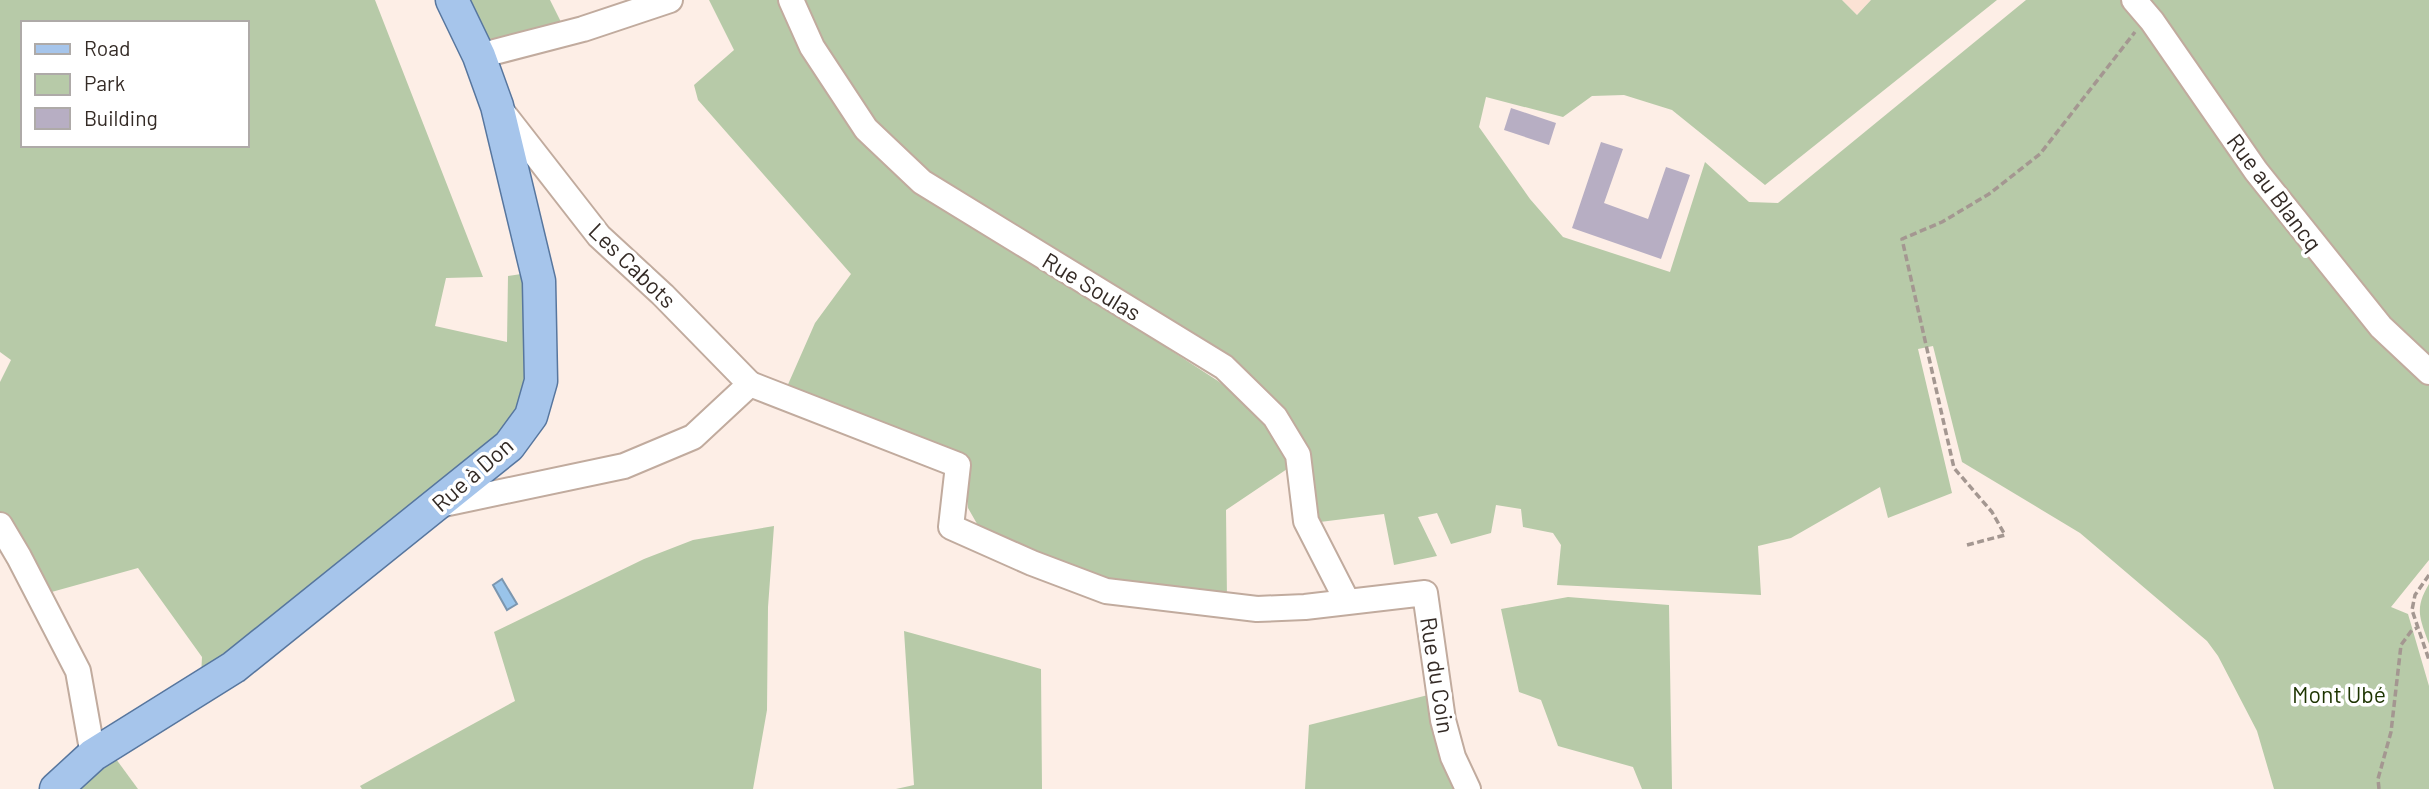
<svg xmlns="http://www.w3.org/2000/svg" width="2429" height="789" viewBox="0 0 2429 789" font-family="Barlow,sans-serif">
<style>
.built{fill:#fbe2d4}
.green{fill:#b7caa8;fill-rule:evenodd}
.water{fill:#99c4ea;stroke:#7b96af;stroke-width:2}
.building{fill:#b7aec3}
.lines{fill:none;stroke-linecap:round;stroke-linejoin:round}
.minor-casing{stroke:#c1ab9e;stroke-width:28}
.major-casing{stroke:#57769e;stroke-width:35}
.path{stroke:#a49791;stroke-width:3.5;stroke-dasharray:7 3.5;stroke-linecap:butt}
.minor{stroke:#fff;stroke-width:24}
.major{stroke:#a6c5eb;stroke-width:32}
.labels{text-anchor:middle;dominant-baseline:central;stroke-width:7;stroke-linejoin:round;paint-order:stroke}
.street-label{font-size:23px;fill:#342b26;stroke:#fff}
.park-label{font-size:23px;fill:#1d3400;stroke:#fff}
</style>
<rect width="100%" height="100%" fill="#fdeee6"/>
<polygon class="built" points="1842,0 1871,0 1857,15"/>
<g class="green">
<path d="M0,0h375l108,277 -37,1 -11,48 72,16 1,-66 20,-3v123l-25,39 -302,241 1,-19 -64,-89 -90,25 -48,-81v-130l11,-22 -11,-8zM23,23h224v122h-224z"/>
<polygon points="461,0 550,0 562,24 481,44"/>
<path d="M709,0h74l30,72 43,55 56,55 306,199c30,24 57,48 75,84l-67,45 1,90 -122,-19 -125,-52 -12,-21 -3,-48 -179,-71 29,-66 36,-49 -153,-174 -4,-15 40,-35z"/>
<polygon points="801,0 1842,0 1857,15 1871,0 1997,0 1765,185 1672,110 1624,95 1592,96 1563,117 1486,97 1479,127 1530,199 1563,237 1670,272 1705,162 1749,202 1778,203 2026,0 2127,0 2382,338 2429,384 2429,560 2391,607 2408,614 2429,686 2429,789 2274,789 2257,731 2218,656 2207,641 2080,533 1962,462 1933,346 1918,349 1952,493 1888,518 1880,487 1791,538 1758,546 1761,595 1557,585 1561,545 1553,533 1523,527 1521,509 1496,505 1491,533 1451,544 1437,513 1418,517 1437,556 1394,565 1384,514 1312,523 1281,413 921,172 870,121 818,45"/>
<polygon points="2146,0 2429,0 2429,357 2389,318 2263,167"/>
<polygon points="774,526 768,607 767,710 753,789 362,789 360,786 515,701 494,632 644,559 693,540"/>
<path d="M2429,584v60c-9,-26 -15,-35 0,-60z"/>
<polygon points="1568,597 1669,605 1672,789 1642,789 1633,767 1558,746 1541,700 1519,692 1501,609"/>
<polygon points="904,631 1041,669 1042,789 896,789 914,785"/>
<polygon points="1432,694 1455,789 1305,789 1309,725"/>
<polygon points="116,759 138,789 73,789 102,761"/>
</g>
<polygon class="water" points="502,579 517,604 507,610 493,585"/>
<g class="building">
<polygon points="1511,108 1556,123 1549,145 1504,130"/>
<polygon points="1601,142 1623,149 1604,203 1648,219 1666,167 1690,175 1661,259 1572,228"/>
</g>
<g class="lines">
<defs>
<g id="minor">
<polyline points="791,0 812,47 866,129 922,182 1224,367 1275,417 1298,455 1306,521 1347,601"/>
<polyline points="2134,0 2152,21 2256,171 2381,327 2429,372"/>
<polyline points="479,56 583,29 670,0"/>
<polyline points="500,109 599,236 663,295 750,384"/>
<polyline points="439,505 624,466 693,437 750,384 958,465 951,527 1032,563 1106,591 1257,609 1305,607 1425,593 1443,720 1453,757 1468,789"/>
<polyline points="0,525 19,557 78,671 93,755"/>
</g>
<polyline id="major" points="56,789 93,755 234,667 509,446 531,416 541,381 539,281 497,106 479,56 452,0"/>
</defs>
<use href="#minor" class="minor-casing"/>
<use href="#major" class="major-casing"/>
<g class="path">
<polyline points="1967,545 2005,535 1992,512 1954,468 1902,239 1942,222 1989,194 2040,154 2135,32"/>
<polyline points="2429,575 2415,595 2412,610 2429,660"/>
<polyline points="2379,789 2378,779 2391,732 2401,645 2412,630 2417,628"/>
</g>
<use href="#minor" class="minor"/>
<use href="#major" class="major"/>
</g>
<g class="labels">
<g class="street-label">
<text transform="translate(2275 192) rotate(53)">Rue au Blancq</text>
<text transform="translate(633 265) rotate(44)">Les Cabots</text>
<text transform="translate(1092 286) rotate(31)">Rue Soulas</text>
<text transform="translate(472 474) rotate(-41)">Rue à Don</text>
<text transform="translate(1438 675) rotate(81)">Rue du Coin</text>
</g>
<g class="park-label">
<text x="2339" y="694">Mont Ubé</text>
</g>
</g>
<rect x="21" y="21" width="228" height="126" fill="#ffffff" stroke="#aeaaa8" stroke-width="2"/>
<rect x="35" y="44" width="35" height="10" fill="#a6c5eb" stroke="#aeaaa8" stroke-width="2"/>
<text x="84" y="56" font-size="21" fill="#342b26">Road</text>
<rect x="35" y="74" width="35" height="21" fill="#b7caa8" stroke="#aeaaa8" stroke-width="2"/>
<text x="84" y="91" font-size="21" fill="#342b26">Park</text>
<rect x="35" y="108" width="35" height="21" fill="#b7aec3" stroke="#aeaaa8" stroke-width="2"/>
<text x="84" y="126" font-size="21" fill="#342b26">Building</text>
</svg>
